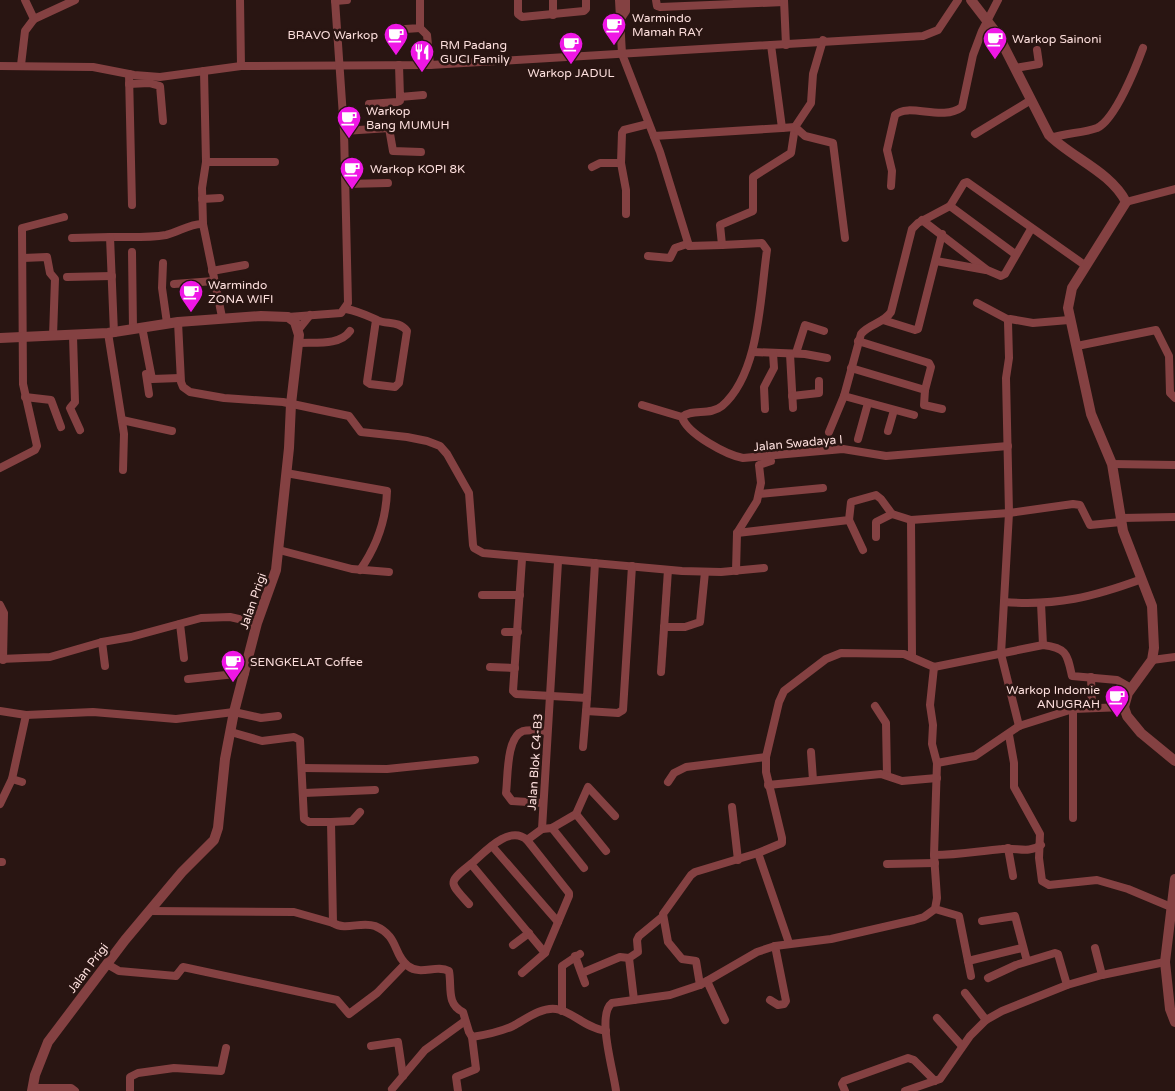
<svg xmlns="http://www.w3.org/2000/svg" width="1175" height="1091" viewBox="0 0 1175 1091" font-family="'Varela Round',sans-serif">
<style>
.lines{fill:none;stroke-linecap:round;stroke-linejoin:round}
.minor{stroke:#844142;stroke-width:8}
.tertiary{stroke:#844142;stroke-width:10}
.labels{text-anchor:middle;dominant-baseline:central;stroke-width:5;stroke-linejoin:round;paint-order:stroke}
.poi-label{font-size:12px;fill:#fddfdd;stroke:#291512;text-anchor:start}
.street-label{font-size:12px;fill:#fddfdd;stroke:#291512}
</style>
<rect width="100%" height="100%" fill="#291512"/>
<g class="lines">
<g class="minor">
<polyline points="240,0 241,66"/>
<polyline points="518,0 518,14 522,17 584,11 586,9 586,0"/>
<polyline points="553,0 553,15"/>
<polyline points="619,0 622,54 660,152 689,246 722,245 720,225 753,211 753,177 791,153 795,127"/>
<polyline points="656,0 657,6 660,7 784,2"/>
<polyline points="784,0 786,45"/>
<polyline points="335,1 347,0"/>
<polyline points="34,19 75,0"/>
<polyline points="620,20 626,11 626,0"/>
<polyline points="420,28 427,35 430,65"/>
<polyline points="391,30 420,28 420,0"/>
<polyline points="771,45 782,128 795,127 811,103 813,74 823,40"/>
<polyline points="21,65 25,31 34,19 25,0"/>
<polyline points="399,65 400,97 423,95"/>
<polyline points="0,66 93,67 134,75 160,77 241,66 430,65 923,36 938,30 958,0"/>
<polyline points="1015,68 1039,64 1037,50"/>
<polyline points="204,71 206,162 202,188 203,224 222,317"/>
<polyline points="129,74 132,205"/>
<polyline points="129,84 149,83 160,86 163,121"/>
<polyline points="369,104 397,102 400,101 400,97"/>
<polyline points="795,127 805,136 833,143 845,238"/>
<polyline points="344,131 389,128 393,151 421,152"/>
<polyline points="975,134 1031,100"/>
<polyline points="654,136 782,128"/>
<path d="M1051,138c15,-5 32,-5 46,-10 18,-8 39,-61 46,-80"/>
<polyline points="206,162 275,162"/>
<polyline points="592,167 600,163 621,163"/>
<polyline points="346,184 388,183"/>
<path d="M891,186l1,-15 -5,-21 8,-35c14,-13 47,7 67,-8l11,-52 9,-24 16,-31"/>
<polyline points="202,199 220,198"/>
<polyline points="1126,202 1175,189"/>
<polyline points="950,206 1015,254"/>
<polyline points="626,214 626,190 621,163 622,133 624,130 648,124"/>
<polyline points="922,220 987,270 1001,276 1005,274 1031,229"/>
<path d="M110,237c19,0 38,1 56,-2 13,-3 25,-12 37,-11"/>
<polyline points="72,238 110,237 114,333"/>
<path d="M722,245l40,-2 5,7c-7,47 -7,123 -45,156 -12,10 -30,2 -40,11 5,17 45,38 61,41l100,-9 43,7 122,-10"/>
<polyline points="132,252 133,329"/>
<polyline points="648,256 670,258 675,248 687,244"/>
<polyline points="23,258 47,257 50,273 55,279 53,336"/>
<polyline points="936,261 986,270"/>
<polyline points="163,263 162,288 167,323"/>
<polyline points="212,271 245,265"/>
<polyline points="67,277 112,276"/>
<polyline points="174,284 214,281"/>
<polyline points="977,303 1009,320"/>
<path d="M346,309c12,2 20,6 31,11 10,5 21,0 30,11l-8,52 -4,4 -25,-3 -3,-2 9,-62"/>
<polyline points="288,317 341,313 348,303 344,131 335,0"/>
<polyline points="883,320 915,330 918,329 942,234"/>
<polyline points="178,322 181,382 183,387 190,392 224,398 283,402 349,416 361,432 407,437 427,441 440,446 447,454 469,493 473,545 474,548 483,553 682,571 721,572 764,568"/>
<polyline points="142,327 152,379 180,378"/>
<polyline points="298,330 310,315"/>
<polyline points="108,333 124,434 123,470"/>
<polyline points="73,336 75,402 70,408 80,430"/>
<polyline points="858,341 929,363 931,367 925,390"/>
<path d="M299,343c15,-1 41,3 51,-12"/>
<polyline points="1077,346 1156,330 1169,356 1170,393 1175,398"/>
<polyline points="753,352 805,354 827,358"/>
<polyline points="796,353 805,325 824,331"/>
<polyline points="790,354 793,408"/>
<polyline points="851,368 925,390 924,405 942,409"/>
<polyline points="146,374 149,394"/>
<polyline points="792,396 819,393 819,381"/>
<polyline points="844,396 914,415"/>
<polyline points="25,397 51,400 61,427"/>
<polyline points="642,405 682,417"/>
<polyline points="765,409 764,387 774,368 773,353"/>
<polyline points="122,420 172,431"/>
<polyline points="888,431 894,410"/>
<path d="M829,432l15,-36 17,-62c8,-10 23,-11 30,-22l21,-83 6,-6 32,-17 14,-23 3,-1 119,84"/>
<polyline points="858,439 868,403"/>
<polyline points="1112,464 1175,465"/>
<polyline points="0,468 35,450 37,446 23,384 22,228 64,217"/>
<path d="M286,473l101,18c-1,29 -10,55 -27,79"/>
<polyline points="759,494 823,488"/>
<polyline points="1121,518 1175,517"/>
<polyline points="849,520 863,550"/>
<polyline points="911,520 912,656"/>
<polyline points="737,533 849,520 851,502 876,495 881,499 892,514 911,520 1009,513 1073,504 1080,505 1090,525 1121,522"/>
<polyline points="876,537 876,522 892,514"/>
<polyline points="279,550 352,569 389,572"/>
<polyline points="522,559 513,691 516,694 587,698 595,563"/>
<polyline points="736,571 737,533 757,501 761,483 759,465 771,461"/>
<polyline points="482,595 520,595"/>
<path d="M1004,602c53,4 89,-5 138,-23"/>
<polyline points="1041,603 1043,645"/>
<polyline points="0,605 4,613 3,660"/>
<polyline points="180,624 184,658"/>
<polyline points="664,627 685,627 700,622 705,572"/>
<polyline points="505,632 518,632"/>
<polyline points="102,642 105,666"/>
<polyline points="0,659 50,657 102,642 131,637 201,618 230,617 257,623"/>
<polyline points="1152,660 1175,657"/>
<polyline points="490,667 515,668"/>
<polyline points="661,672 668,570"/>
<polyline points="1091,677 1092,708"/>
<polyline points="188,679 245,673"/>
<polyline points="587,698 586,711 618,713 623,710 632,566"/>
<polyline points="875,706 886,723 887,775"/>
<polyline points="1073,709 1073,818"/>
<polyline points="0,711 26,715 93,712 176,719 234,712 261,718 278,716"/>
<polyline points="1019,726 1001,654 1009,513 1006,378 1009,358 1008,322 1010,319 1033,323 1069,320"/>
<path d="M231,732l31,9 32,-4 6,3 4,79 5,3h22l2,101c13,8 28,-2 42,3 24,10 18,29 33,40 13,10 28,-2 41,5 3,16 -3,33 14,41l6,20 3,5c13,-2 30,-6 41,-11 13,-7 28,-19 43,-17 16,2 29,19 50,22"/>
<polyline points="1009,735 1014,763 1014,787 1040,834 1039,858 1042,881 1049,885 1097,880 1128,889 1171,907"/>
<polyline points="583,747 586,711"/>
<polyline points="811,752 813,780"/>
<polyline points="937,763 975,756 1019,726 1073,709 1124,707"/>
<polyline points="302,768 387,769 475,760"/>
<polyline points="12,779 22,782"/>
<polyline points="668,782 674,773 686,767 766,757"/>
<polyline points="768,785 881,774 902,781 937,778"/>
<polyline points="304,793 375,790"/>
<path d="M543,803l-31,-2 -6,-8c2,-15 0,-56 17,-62 7,-2 17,0 24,0"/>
<polyline points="0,804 12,779 26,715"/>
<polyline points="732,807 738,860"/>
<polyline points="576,814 606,851"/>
<polyline points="331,822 352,821 360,812"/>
<polyline points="552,828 584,868"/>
<polyline points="542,829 558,562"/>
<polyline points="492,846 558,922"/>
<polyline points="1008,848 1013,876"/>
<polyline points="758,853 789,943"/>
<path d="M934,855c24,0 45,-4 68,-6 15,-2 26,5 39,-4"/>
<polyline points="0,862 2,862"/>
<polyline points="887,864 935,863"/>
<path d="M469,904c-20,-22 -22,-21 2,-40"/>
<polyline points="935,909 959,916 971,976"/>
<polyline points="149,911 294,912 333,923"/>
<polyline points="982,921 1015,916 1027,961"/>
<polyline points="513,945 529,933"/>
<polyline points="1095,948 1102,975"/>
<path d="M545,953l-74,-89c13,-11 38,-40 56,-24l15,-11 10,-1 24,-14 12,-27 27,29"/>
<polyline points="575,956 585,983"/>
<polyline points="968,961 1022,948"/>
<polyline points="107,964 119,971 176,976 183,967 337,1000 349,1014 377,993 405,964"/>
<polyline points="522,973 545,953 569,896 569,893 527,840"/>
<polyline points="582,973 620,957 629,958"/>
<polyline points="988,978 1016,965 1055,953 1058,954 1067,985"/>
<polyline points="707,981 725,1020"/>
<path d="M700,985l-4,-24 -14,-2 -14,-17 -5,-28 28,-39 4,-3 63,-19 24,-10v-5l-16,-66v-15l13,-55 5,-11 42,-32 15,-6 63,1 30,13 109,-22c24,3 24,9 29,31l45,4 14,8"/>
<polyline points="965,993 986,1020"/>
<polyline points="634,1000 629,958 638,952 637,940 639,936 662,917"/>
<polyline points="770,1000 778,1005 784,1004 786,1001 775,946"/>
<polyline points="562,1011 562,966 580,954"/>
<polyline points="937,1018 962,1046"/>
<polyline points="371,1046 398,1042 403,1076"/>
<polyline points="32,1088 71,1088 75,1091"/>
<polyline points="392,1089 425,1050 465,1021"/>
<polyline points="130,1091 130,1077 138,1073 174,1068 221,1071 226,1048"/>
<polyline points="458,1091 456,1077 476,1069 472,1037"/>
<path d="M616,1091c-2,-19 -20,-76 -4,-88l58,-8 30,-10 57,-33 18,-6 56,-7 83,-19 10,-3 11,-8 2,-11 -3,-43 3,-92 -5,-19 1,-19 -3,-20 4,-38"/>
<polyline points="845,1091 842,1084 844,1081 908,1058 914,1060 935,1081"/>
<polyline points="905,1091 940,1079 970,1036 986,1020 1002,1011 1067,985 1102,975 1165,962"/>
</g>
<g class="tertiary">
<path d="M971,0l27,35 51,100c23,23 62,37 77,67l-54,86 -4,20 23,106 21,50 11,67 29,75 2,42 -2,12 -24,33 -4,14 3,9 14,17 34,28"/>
<polyline points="0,338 108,333 178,322 261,316 288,317 295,322 299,335 291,404 289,448 276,570 257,623 234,712 225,759 218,828 214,840 182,872 125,940 48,1042 35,1075 32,1091"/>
<polyline points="1175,879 1165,962 1170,1009 1175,1022"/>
</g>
</g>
<defs>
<symbol id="cafe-pin" viewBox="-11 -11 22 30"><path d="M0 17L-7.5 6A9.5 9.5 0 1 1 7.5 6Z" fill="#ef17e5" stroke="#291512"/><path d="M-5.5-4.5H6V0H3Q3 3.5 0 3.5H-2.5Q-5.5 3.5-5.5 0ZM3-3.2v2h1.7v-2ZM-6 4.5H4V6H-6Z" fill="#fff"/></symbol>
<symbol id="restaurant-pin" viewBox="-11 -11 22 30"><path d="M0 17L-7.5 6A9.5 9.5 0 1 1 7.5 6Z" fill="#ef17e5" stroke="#291512"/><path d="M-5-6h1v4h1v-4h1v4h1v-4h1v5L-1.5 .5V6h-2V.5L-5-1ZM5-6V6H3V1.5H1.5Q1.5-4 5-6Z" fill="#fff"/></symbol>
</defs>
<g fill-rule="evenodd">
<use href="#cafe-pin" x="600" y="11" width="28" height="38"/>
<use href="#cafe-pin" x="382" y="21" width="28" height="38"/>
<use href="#cafe-pin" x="981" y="25" width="28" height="38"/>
<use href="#cafe-pin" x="557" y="30" width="28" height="38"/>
<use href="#restaurant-pin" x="408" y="38" width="28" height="38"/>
<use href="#cafe-pin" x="335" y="104" width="28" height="38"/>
<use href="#cafe-pin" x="338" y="155" width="28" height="38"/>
<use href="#cafe-pin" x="177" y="278" width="28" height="38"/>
<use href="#cafe-pin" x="219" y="648" width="28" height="38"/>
<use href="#cafe-pin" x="1103" y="683" width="28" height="38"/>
</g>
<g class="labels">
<g class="poi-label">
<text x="632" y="18">Warmindo<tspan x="632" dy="14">Mamah RAY</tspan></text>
<text x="378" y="35" text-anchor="end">BRAVO Warkop</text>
<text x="1012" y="39">Warkop Sainoni</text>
<text x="440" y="45">RM Padang<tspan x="440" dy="14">GUCI Family</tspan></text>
<text x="571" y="73" text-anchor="middle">Warkop JADUL</text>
<text x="366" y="111">Warkop<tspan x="366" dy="14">Bang MUMUH</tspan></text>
<text x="370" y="169">Warkop KOPI 8K</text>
<text x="208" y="285">Warmindo<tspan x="208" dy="14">ZONA WIFI</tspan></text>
<text x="250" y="662">SENGKELAT Coffee</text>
<text x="1100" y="690" text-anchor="end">Warkop Indomie<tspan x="1100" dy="14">ANUGRAH</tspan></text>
</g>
<g class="street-label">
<text transform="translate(798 443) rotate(-5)">Jalan Swadaya I</text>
<text transform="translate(253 601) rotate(-71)">Jalan Prigi</text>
<text transform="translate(535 762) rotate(-86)">Jalan Blok C4-B3</text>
<text transform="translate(88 968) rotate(-53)">Jalan Prigi</text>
</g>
</g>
</svg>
